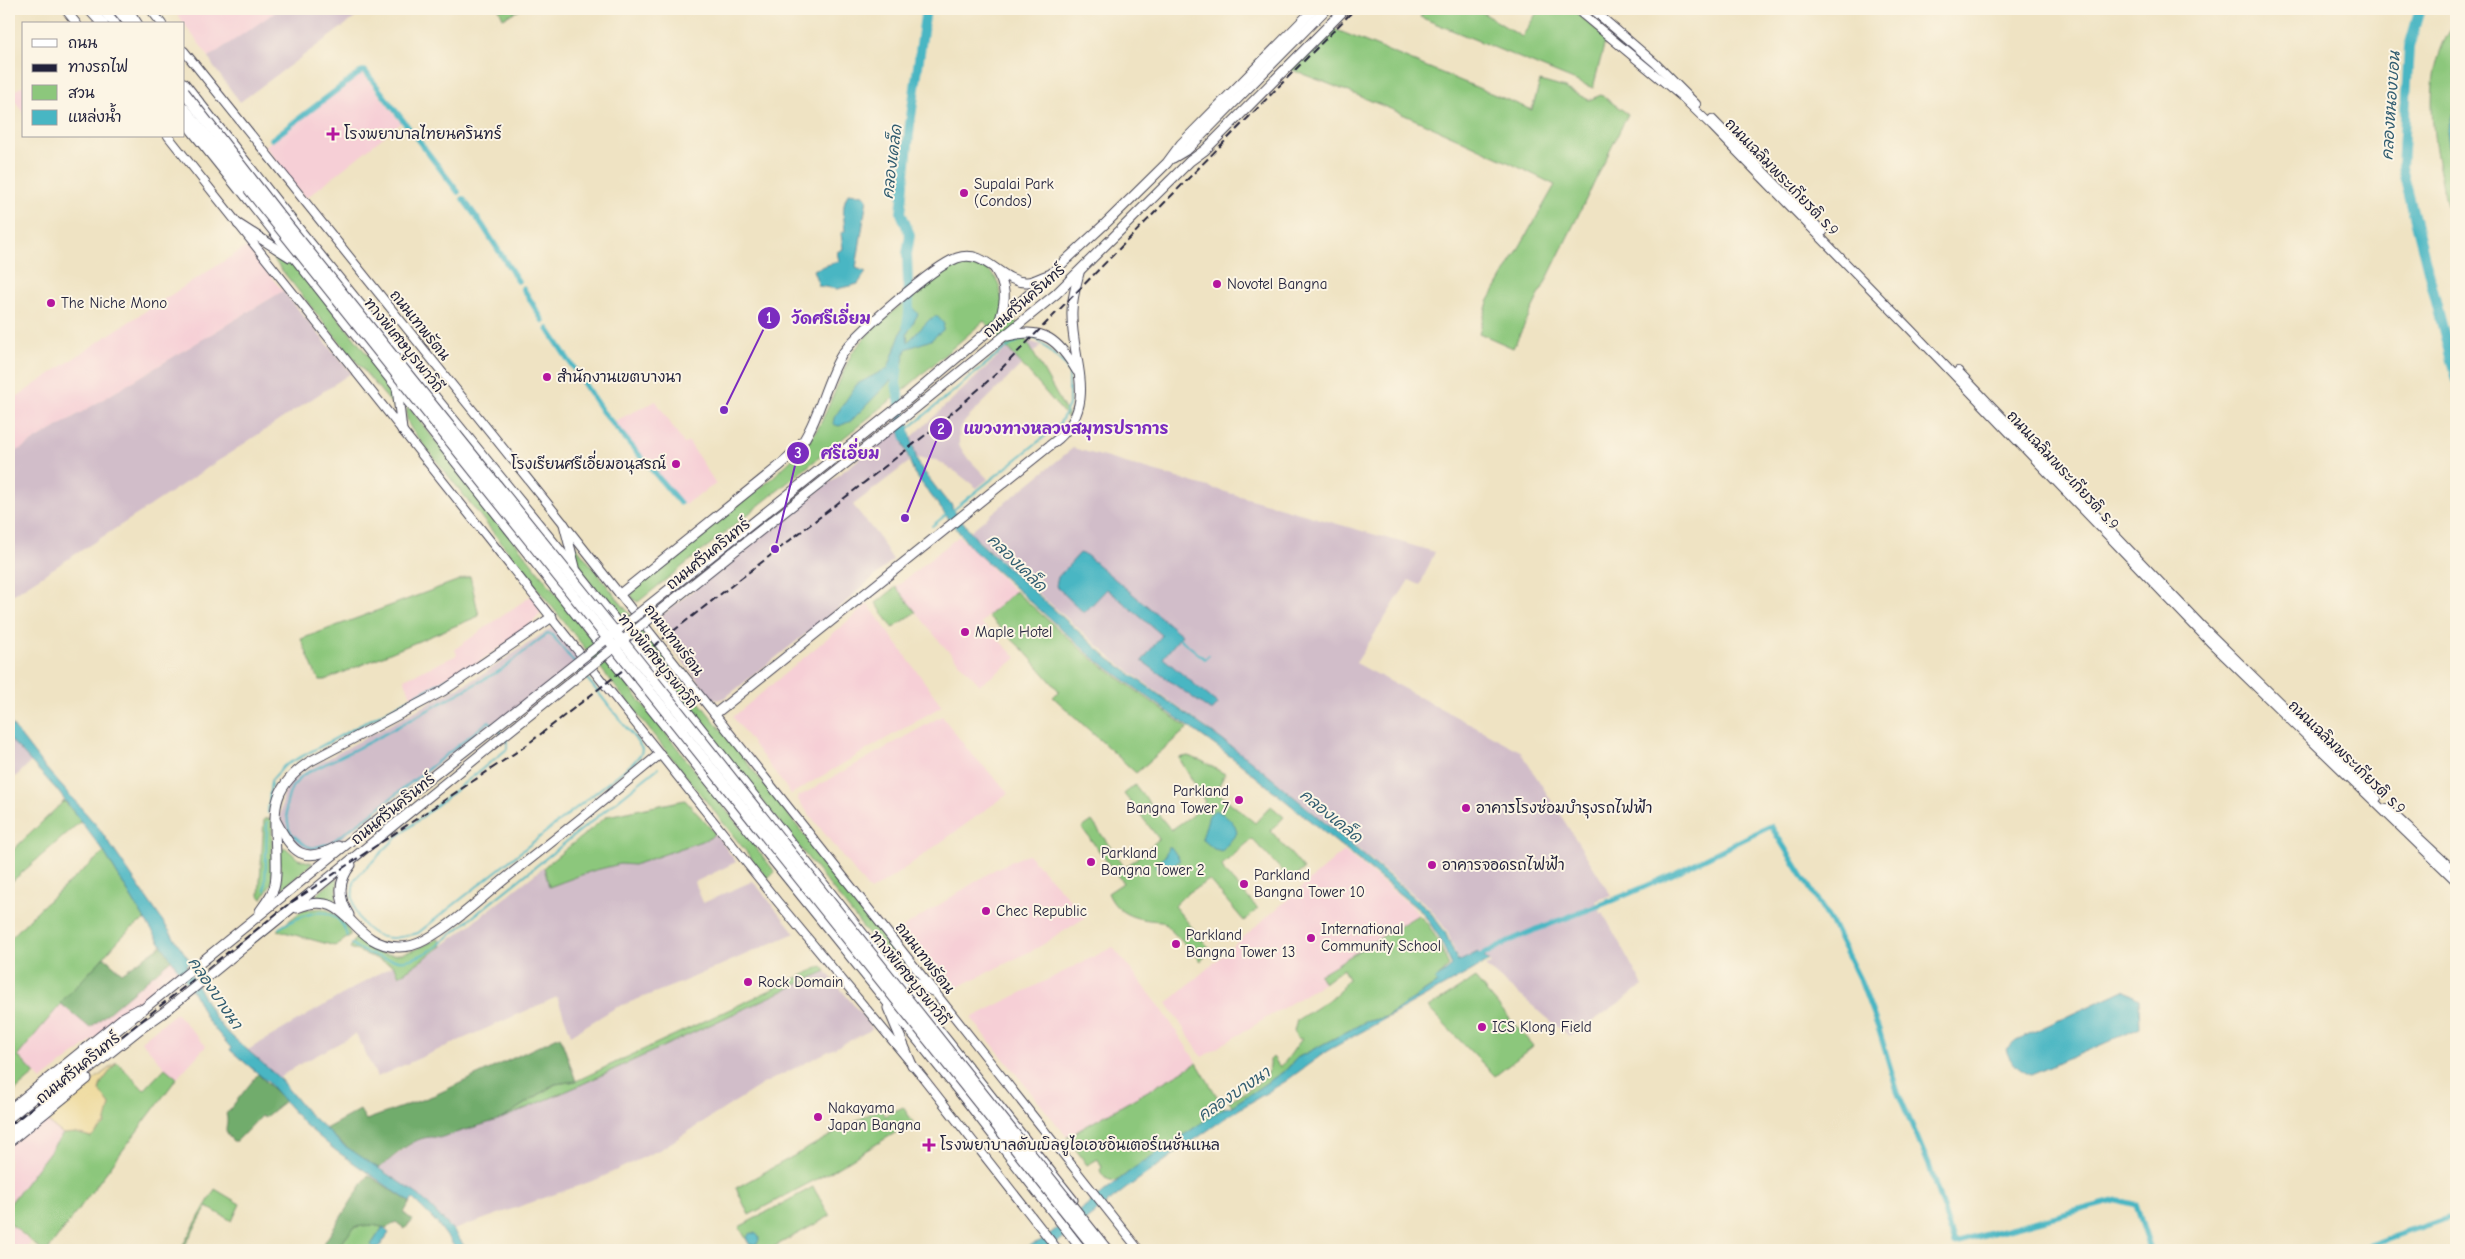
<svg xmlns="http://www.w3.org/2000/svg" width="2465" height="1259" viewBox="0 0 2465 1259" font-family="'Comic Neue','Playpen Sans Thai',sans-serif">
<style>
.built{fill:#f6cfd6}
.industrial{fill:#d1bdc9}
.green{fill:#8cc77c;stroke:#57745c}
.forest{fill:#71ac6c;stroke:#4a6754}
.sand{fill:#eeda9e;stroke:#887e6c}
.water{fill:#48b6c3;stroke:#356c7f}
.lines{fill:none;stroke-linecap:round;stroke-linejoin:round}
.stream{stroke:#48b6c3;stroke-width:2}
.canal{stroke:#48b6c3;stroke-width:5.5}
.river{stroke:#48b6c3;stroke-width:10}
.secondary-casing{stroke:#413f4f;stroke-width:10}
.primary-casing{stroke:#413f4f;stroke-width:11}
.trunk-casing{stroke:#413f4f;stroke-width:11}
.motorway-casing{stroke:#413f4f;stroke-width:12}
.secondary{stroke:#fff;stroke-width:8}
.primary{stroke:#fff;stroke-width:9}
.trunk{stroke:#fff;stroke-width:9}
.motorway{stroke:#fff;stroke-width:10}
.rail{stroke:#22223b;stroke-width:2;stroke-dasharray:8 4;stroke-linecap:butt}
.primary-bridge-casing{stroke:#413f4f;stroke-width:11;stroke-linecap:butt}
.motorway-bridge-casing{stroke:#413f4f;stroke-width:12;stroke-linecap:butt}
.primary-bridge{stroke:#fff;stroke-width:9}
.motorway-bridge{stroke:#fff;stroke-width:10}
.poi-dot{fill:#b5179e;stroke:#fcf5e5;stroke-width:2}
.labels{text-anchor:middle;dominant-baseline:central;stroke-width:4;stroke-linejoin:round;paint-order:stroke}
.poi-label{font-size:15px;fill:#22223b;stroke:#fcf5e5;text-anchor:start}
.street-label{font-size:15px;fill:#22223b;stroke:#fcf5e5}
.water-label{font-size:16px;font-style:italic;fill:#315d71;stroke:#fcf5e5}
.leader{fill:none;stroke:#7b2cbf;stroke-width:2}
.callout-dot{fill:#7b2cbf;stroke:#fcf5e5;stroke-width:2}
.mark-label{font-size:15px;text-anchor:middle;font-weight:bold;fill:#fff}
.callout-label{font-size:16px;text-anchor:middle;font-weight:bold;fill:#7b2cbf;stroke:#fcf5e5;stroke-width:4;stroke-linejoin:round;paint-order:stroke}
</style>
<rect width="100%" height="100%" fill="#fcf5e5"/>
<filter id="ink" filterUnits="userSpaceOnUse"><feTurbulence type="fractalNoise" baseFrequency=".02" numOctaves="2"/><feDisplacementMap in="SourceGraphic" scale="10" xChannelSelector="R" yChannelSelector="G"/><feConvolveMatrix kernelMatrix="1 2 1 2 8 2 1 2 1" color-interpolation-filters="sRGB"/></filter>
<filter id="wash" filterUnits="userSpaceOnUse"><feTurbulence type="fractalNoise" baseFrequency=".0096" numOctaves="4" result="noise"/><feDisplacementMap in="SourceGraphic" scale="20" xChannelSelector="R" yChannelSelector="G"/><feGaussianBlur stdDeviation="1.12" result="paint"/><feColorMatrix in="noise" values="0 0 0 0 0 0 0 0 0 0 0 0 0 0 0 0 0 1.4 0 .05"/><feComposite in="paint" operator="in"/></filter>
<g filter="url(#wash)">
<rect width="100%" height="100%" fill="#efe3c3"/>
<g class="built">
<polygon points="173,9 282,9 209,57"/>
<polygon points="362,73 401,123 305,199 265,146"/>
<polygon points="24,85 24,114 10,94"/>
<polygon points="246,247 283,291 9,456 9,402 116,330"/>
<polygon points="656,401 684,444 689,442 716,484 683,505 613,422"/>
<polygon points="959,536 1015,591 981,623 1017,658 980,685 941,643 896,587"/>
<polygon points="532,595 540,609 541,613 537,618 511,640 449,682 430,694 413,701 404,679 457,655 455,649"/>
<polygon points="868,604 942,706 791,794 733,717"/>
<polygon points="942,716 968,750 1009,793 894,876 870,891 798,800 798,797"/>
<polygon points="1344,851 1413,907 1418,915 1320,975 1324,983 1202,1057 1167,1003"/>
<polygon points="1028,854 1086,917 1039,947 950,991 901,929 997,868"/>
<polygon points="1113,947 1161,1008 1197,1063 1067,1137 971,1018"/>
<polygon points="172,959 181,972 41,1080 18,1056 60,1003 90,1028"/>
<polygon points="176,1013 206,1046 177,1078 165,1068 141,1041"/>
<polygon points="44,1119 63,1134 9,1205 9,1145"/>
<polygon points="9,1222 31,1243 25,1250 9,1250"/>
</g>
<g class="industrial">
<polygon points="280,9 367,9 240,102 213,66 209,57"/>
<polygon points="283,291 351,373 138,514 9,597 9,456"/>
<polygon points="1031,342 1041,345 966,420 959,430 959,445 966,456 988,479 977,488 956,472 936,460 915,458 912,437 1004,351 1018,343"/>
<polygon points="898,428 909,462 853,505 878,536 893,560 841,606 726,697 718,700 712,698 652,623"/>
<polygon points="1073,448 1435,552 1420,585 1409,580 1356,663 1520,751 1611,895 1596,901 1601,914 1603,913 1643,986 1570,1037 1485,966 1491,964 1478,952 1459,962 1447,931 1429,907 1250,760 1114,660 969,532"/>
<polygon points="551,628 555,629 584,664 501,728 494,721 334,844 318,851 309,851 291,840 280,817 284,793 291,781 310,768 485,673"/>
<polygon points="9,738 31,762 9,783"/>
<polygon points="715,833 736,862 695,882 703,903 753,881 795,933 680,983 615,1008 571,1035 557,997 377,1077 356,1034 293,1068 279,1078 246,1051 393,965 399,976 457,935 544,867 550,887 592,871 620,864 634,865 710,838"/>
<polygon points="826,971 873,1029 763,1084 661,1149 598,1179 453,1230 420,1196 379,1168 415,1141 431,1136 439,1138 501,1119 576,1087"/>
</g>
<g class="green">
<polygon points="499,9 522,9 503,18"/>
<polygon points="1425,9 1477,9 1522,37 1539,9 1572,9 1606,38 1593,88 1420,17"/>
<path d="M2456,22v222c-14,-65 -46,-163 0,-222z"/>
<path d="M1332,28l200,82 8,-29 25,7 24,12 12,-5 27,19 -115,234 -34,-15 9,-31 67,-117c-87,-43 -175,-83 -266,-116z"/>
<polygon points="258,240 296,264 396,391 396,409 324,323"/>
<path d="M973,261c16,7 27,17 28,34l72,129 -89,-103 -78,67 -268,214 -5,-3 -2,-5 2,-7 136,-106 37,-35 14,-21 32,-72 21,-25 64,-53 19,-12z"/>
<path d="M408,406l367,466 -8,6 -355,-448c-5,-8 -7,-14 -4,-24z"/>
<polygon points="575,545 907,965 895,964 888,959 582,573 573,546"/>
<polygon points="470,576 479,616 325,680 320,680 316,675 301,639"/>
<polygon points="896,587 916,612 893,628 876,603"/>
<polygon points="1015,591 1091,658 1188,728 1136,773 1053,697 1059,691 1025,652 988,616"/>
<path d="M1188,756l14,5 23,13 -9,17 39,32 16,-17 13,11 -13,14 33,38 -13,11 -39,-41 -30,26 2,6 34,38 -14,12 -35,-41 -24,15 -11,11 37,44 -10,11 -39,-40c-22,-1 -44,-4 -54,-28l15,-10 -41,-55 10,-7 33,47 34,-29 -35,-45 11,-9 36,45 23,-16 11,-12 -26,-44z"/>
<polygon points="685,800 715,833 710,838 634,865 620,864 592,871 549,887 544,867 607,816"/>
<polygon points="64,801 81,821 9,884 9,854"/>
<polygon points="272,818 272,883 262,899 259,896 264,819"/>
<polygon points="286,848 298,859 313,863 282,889 279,850"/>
<path d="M104,852l41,68c-19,9 -31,26 -46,42 -28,30 -55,61 -81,94l17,18 -20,17 -6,-5v-146l30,-31z"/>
<polygon points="336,878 338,880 336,900 313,898"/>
<path d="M322,908c14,4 22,12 28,25v3l-15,10 -58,-16 26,-20z"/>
<path d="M1418,915c16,12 23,33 31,51l-13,13 1,4 -51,34 -21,5 -68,36 -11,12 -54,36 -3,-5c14,-8 44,-22 41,-41l3,-3 7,10c7,-6 15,-20 22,-28l-5,-1 -3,-7 3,-11 39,-25 12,-16 -5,-10 -19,14 -5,-8z"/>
<path d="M356,937c5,4 10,9 16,12 21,13 47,0 66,-11l4,8 -43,30 -4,-9 -5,-3 -40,-16z"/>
<polygon points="822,966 826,971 576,1087 501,1119 556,1084 576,1081"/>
<polygon points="1475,978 1533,1046 1495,1076 1428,1008"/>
<polygon points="117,1062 144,1090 165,1068 177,1078 48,1250 41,1250 9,1222 9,1205 63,1134 76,1133 91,1137 110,1105 99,1091 101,1083"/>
<path d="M1197,1063l27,45 -108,73c-9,-1 -13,-3 -16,-11l2,-3 -4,-8 -11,6 -20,-28z"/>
<polygon points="903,1107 913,1122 832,1171 749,1215 736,1188 880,1108 885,1116"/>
<polygon points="813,1187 830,1216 768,1250 753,1250 739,1227"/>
<polygon points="215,1189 240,1204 232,1221 207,1207 182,1250 180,1250"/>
<polygon points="372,1225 383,1227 371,1245 376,1250 319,1250 321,1248 335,1250 355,1227"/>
</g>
<g class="forest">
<polygon points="162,945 172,959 90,1028 60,1003 104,957 122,973"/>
<path d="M560,1036l16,45 -21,3 -54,35 -62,19c-23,-6 -43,18 -60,30l-15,-7 -39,-32 35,-19 6,10 69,-25z"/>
<path d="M258,1074l27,27 -21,17 -3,-2 -24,25h-4c-13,-12 -3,-15 -7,-27z"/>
<polygon points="368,1175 410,1202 404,1213 412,1220 405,1229 396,1222 386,1228 372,1225 355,1227 335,1250 321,1248"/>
</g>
<polygon class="sand" points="117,1062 101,1083 99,1090 110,1105 105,1124 91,1137 76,1133 63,1134 44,1119"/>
<g class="water">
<polygon points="2456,103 2456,193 2447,132"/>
<path d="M849,193l15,2 3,4 -11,69 10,4 -8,12 -21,5 -18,-3 -6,-16 26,-9 -2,-9 6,-3 -2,-16 4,-2c-1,-12 -4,-29 4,-38z"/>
<polygon points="913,308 918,314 907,334 908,342 930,319 937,316 944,324 943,330 931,340 906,349 901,370 851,421 839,426 833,424 834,418 857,384 888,368 907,316"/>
<polygon points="907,422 918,464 944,498 952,505 952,508 978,541 1108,658 1250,760 1428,909 1445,932 1458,962 1478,952 1489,961 1327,1051 1286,1081 1228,1116 1128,1187 1048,1250 1019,1250 1042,1240 1134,1168 1224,1108 1232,1106 1286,1070 1297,1058 1365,1022 1386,1017 1437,983 1435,980 1452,966 1439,937 1423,913 1238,762 1091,656 971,548 914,473 898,428"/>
<polygon points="1080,553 1086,555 1182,635 1163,658 1218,704 1213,710 1210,710 1142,661 1162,635 1107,589 1084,613 1056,586 1058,577"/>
<polygon points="9,721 43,765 98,827 190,961 186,965 214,1016 225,1030 279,1078 306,1111 342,1144 420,1196 453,1230 467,1250 457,1250 437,1223 413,1199 410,1202 335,1150 303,1123 268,1082 230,1050 231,1048 207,1020 195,995 145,920 104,852 57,790 9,738"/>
<path d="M1215,810c12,6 19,9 22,23l-15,18 -8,-2 -12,-10 7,-24z"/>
<polygon points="1168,847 1171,847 1180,860 1164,874 1155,865 1165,856"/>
<path d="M2124,990l15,9 1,29 -109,47c-12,-5 -22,-13 -25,-26l10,-9z"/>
<polygon points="383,1227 389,1233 380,1246 374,1248 371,1245"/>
<circle cx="753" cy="1239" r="6"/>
</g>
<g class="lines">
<g class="stream">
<polyline points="908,429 1003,350 1025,337 1037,339 1064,364 1069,373 1069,405 1059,425 952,511"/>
<polyline points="932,526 948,513"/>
<path d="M548,633l4,2 85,106 5,8 -1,5 -8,9 -215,170c-9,2 -18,5 -27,5 -29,-1 -45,-33 -36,-59l42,-42 110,-88v-10l-18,-18 -122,96 -37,26 -17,5 -6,-2 -14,-11 -4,-6 -3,-23 3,-11 3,-8 11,-12 67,-33 131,-72z"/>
<polyline points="1179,638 1205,659 1209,655"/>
<polyline points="268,813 271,781 284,766 454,675"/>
<polyline points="265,890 267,822"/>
<path d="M279,928c24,-14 57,-30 68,8"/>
<path d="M352,944c12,10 39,18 54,16 10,-1 18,-6 27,-11l225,-181"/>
</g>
<g class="canal">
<polyline points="272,139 362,71 365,71 458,192"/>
<polyline points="463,199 483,226 518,281"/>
<polyline points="523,288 543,321"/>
<polyline points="548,329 602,411 680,503"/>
<path d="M1476,959c50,-31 108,-45 161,-69 46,-19 89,-43 134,-64l60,96 30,60 18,48 18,60 32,75 25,78 164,-43 18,5 15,45"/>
<polyline points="2356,1250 2456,1215"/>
</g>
<g class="river">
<polyline points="2420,9 2409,47 2402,168 2456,380"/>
<polyline points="907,325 909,313 907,254 910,235 901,213 910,124 926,9"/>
<polyline points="898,364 896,383 906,438"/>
</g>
</g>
</g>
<g filter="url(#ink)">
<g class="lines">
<defs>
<g id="secondary">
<polyline points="65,9 77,24"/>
<polyline points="150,9 162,24"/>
<polyline points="1576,9 1682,97 1712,126 1911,330 2212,644 2456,881"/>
<polyline points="1592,9 1655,63 1696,104"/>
<polyline points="184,51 564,524 1139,1250"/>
<polyline points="1712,119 1823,232"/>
<polyline points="168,136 777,901 921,1075 1058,1250"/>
<polyline points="1958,371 2201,625 2377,798"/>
<polyline points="2387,808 2448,865"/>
</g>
<g id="primary">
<polyline points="1173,158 1188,149 1326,9"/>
<path d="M995,269c12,18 11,30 5,51"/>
<path d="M1008,336c36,-10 51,5 69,35"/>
<polyline points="725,545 907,400 1000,321 1106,223 1167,163 1181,144 1314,9"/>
<polyline points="732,553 907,415 1056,294 1190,161 1205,150 1345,9"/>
<path d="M620,594l158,-127c8,-7 18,-15 24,-24 18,-27 23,-60 39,-87 13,-21 93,-90 116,-98 29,-10 43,25 70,24 7,0 14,-5 21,-7"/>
<path d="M715,714l343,-275c42,-37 12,-81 14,-128 0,-12 4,-26 7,-38"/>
<path d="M276,821c17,32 27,44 62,25"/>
<path d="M297,908c54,-22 51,38 102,39 8,0 19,-3 26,-7 29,-16 55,-41 81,-62 52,-41 103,-82 154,-124"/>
<path d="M260,911c5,-7 11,-15 14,-23 3,-10 2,-21 2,-31 -1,-45 -8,-67 33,-95l134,-71 109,-74"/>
<path d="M349,915c-11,-17 -11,-34 2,-50"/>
<polyline points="9,1110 124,1017 139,1009"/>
<polyline points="9,1118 358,835 494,728"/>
<polyline points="9,1133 140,1029 163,1013 502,737"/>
<polyline points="9,1142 87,1079"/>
</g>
<g id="trunk">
<polyline points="184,83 281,207 575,569 1073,1200"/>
<polyline points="237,185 616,665 969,1104 1082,1250"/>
<polyline points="238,224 290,257"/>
<polyline points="397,388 402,430"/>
<polyline points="564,524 575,567"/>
<polyline points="890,964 921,986 935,992"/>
<polyline points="888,1008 912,1065"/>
</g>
<g id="motorway">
<polyline points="89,9 103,24"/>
<polyline points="103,9 115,24"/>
<polyline points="117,9 130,24"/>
<polyline points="127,9 137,24"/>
</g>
</defs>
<use href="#secondary" class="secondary-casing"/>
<use href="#primary" class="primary-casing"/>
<use href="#trunk" class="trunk-casing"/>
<use href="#motorway" class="motorway-casing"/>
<use href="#secondary" class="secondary"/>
<use href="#primary" class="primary"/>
<use href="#trunk" class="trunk"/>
<use href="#motorway" class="motorway"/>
<polyline class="rail" points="9,1126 286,906 524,747 937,426 997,373 1355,9"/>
<defs>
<g id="primary-bridge">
<polyline points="494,728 725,545"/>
<polyline points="502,737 732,553"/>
</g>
<g id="motorway-bridge">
<polyline points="184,92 277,212 632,653 1107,1250"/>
<polyline points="184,108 1096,1250"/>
<polyline points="184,120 240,190"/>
</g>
</defs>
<use href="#primary-bridge" class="primary-bridge-casing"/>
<use href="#motorway-bridge" class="motorway-bridge-casing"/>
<use href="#primary-bridge" class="primary-bridge"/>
<use href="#motorway-bridge" class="motorway-bridge"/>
</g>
</g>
<g class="poi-dot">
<path d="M330.5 126.5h5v5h5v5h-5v5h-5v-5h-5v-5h5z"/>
<circle cx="964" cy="193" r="5"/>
<circle cx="1217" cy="284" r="5"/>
<circle cx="51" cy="303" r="5"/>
<circle cx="547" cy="377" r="5"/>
<circle cx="676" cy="464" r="5"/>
<circle cx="965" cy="632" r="5"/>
<circle cx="1239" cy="800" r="5"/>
<circle cx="1466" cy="808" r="5"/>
<circle cx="1091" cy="862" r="5"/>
<circle cx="1432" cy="865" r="5"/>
<circle cx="1244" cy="884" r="5"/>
<circle cx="986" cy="911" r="5"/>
<circle cx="1311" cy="938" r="5"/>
<circle cx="1176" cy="944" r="5"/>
<circle cx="748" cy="982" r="5"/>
<circle cx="1482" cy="1027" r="5"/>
<circle cx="818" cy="1117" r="5"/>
<path d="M926.5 1137.5h5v5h5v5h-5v5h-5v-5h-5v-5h5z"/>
</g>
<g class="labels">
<g class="poi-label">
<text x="344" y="134">โรงพยาบาลไทยนครินทร์</text>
<text x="974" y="184">Supalai Park<tspan x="974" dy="17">(Condos)</tspan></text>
<text x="1227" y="284">Novotel Bangna</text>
<text x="61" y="303">The Niche Mono</text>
<text x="557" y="377">สำนักงานเขตบางนา</text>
<text x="666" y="464" text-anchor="end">โรงเรียนศรีเอี่ยมอนุสรณ์</text>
<text x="975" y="632">Maple Hotel</text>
<text x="1229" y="791" text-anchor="end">Parkland<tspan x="1229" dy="17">Bangna Tower 7</tspan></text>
<text x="1476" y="808">อาคารโรงซ่อมบำรุงรถไฟฟ้า</text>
<text x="1101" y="853">Parkland<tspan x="1101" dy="17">Bangna Tower 2</tspan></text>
<text x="1442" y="865">อาคารจอดรถไฟฟ้า</text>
<text x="1254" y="875">Parkland<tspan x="1254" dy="17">Bangna Tower 10</tspan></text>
<text x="996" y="911">Chec Republic</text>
<text x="1321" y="929">International<tspan x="1321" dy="17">Community School</tspan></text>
<text x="1186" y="935">Parkland<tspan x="1186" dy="17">Bangna Tower 13</tspan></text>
<text x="758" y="982">Rock Domain</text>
<text x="1492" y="1027">ICS Klong Field</text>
<text x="828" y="1108">Nakayama<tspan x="828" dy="17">Japan Bangna</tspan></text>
<text x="940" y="1145">โรงพยาบาลดับเบิลยูไอเอชอินเตอร์เนชั่นแนล</text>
</g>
<g class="street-label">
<text transform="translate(1782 177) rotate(46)">ถนนเฉลิมพระเกียรติ ร.9</text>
<text transform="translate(1024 301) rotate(-41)">ถนนศรีนครินทร์</text>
<text transform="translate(420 325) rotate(51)">ถนนเทพรัตน</text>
<text transform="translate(404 345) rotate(51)">ทางพิเศษบูรพาวิถี</text>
<text transform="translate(2063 470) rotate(47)">ถนนเฉลิมพระเกียรติ ร.9</text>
<text transform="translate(708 554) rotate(-39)">ถนนศรีนครินทร์</text>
<text transform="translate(674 640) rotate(52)">ถนนเทพรัตน</text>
<text transform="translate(658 661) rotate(51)">ทางพิเศษบูรพาวิถี</text>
<text transform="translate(2347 757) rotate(44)">ถนนเฉลิมพระเกียรติ ร.9</text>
<text transform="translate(393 809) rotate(-39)">ถนนศรีนครินทร์</text>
<text transform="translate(925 958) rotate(52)">ถนนเทพรัตน</text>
<text transform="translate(910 978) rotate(51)">ทางพิเศษบูรพาวิถี</text>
<text transform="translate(78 1068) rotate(-39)">ถนนศรีนครินทร์</text>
</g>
<g class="water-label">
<text transform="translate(2391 106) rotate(-86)">คลองหนองบอน</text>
<text transform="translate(892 162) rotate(-83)">คลองเคล็ด</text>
<text transform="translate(1017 563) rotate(44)">คลองเคล็ด</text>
<text transform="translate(1331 816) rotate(39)">คลองเคล็ด</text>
<text transform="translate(215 993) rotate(56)">คลองบางนา</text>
<text transform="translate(1234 1094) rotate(-34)">คลองบางนา</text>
</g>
</g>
<path class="leader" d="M724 410L769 318M905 518L941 429M775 549L798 453"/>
<g class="callout-dot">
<circle cx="724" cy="410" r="5"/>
<circle cx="905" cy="518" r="5"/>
<circle cx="775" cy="549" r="5"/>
<circle cx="769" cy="318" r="12"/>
<circle cx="941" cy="429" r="12"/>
<circle cx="798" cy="453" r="12"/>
</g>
<g class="mark-label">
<text x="769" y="323">1</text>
<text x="941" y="434">2</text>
<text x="798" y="458">3</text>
</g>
<g class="callout-label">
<text x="831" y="324">วัดศรีเอี่ยม</text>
<text x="1066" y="434">แขวงทางหลวงสมุทรปราการ</text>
<text x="850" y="459">ศรีเอี่ยม</text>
</g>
<rect width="2465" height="1259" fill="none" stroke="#fcf5e5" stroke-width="30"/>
<rect x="22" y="22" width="162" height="115" fill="#fcf5e5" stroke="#a5a1a1"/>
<rect x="32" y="39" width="25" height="8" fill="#ffffff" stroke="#a5a1a1"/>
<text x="68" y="48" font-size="15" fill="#22223b">ถนน</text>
<rect x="32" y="64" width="25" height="8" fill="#22223b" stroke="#a5a1a1"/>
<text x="68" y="72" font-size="15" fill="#22223b">ทางรถไฟ</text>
<rect x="32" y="85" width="25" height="15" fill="#8cc77c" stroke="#a5a1a1"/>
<text x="68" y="98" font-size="15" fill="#22223b">สวน</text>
<rect x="32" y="110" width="25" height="15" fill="#48b6c3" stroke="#a5a1a1"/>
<text x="68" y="122" font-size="15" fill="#22223b">แหล่งน้ำ</text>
</svg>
